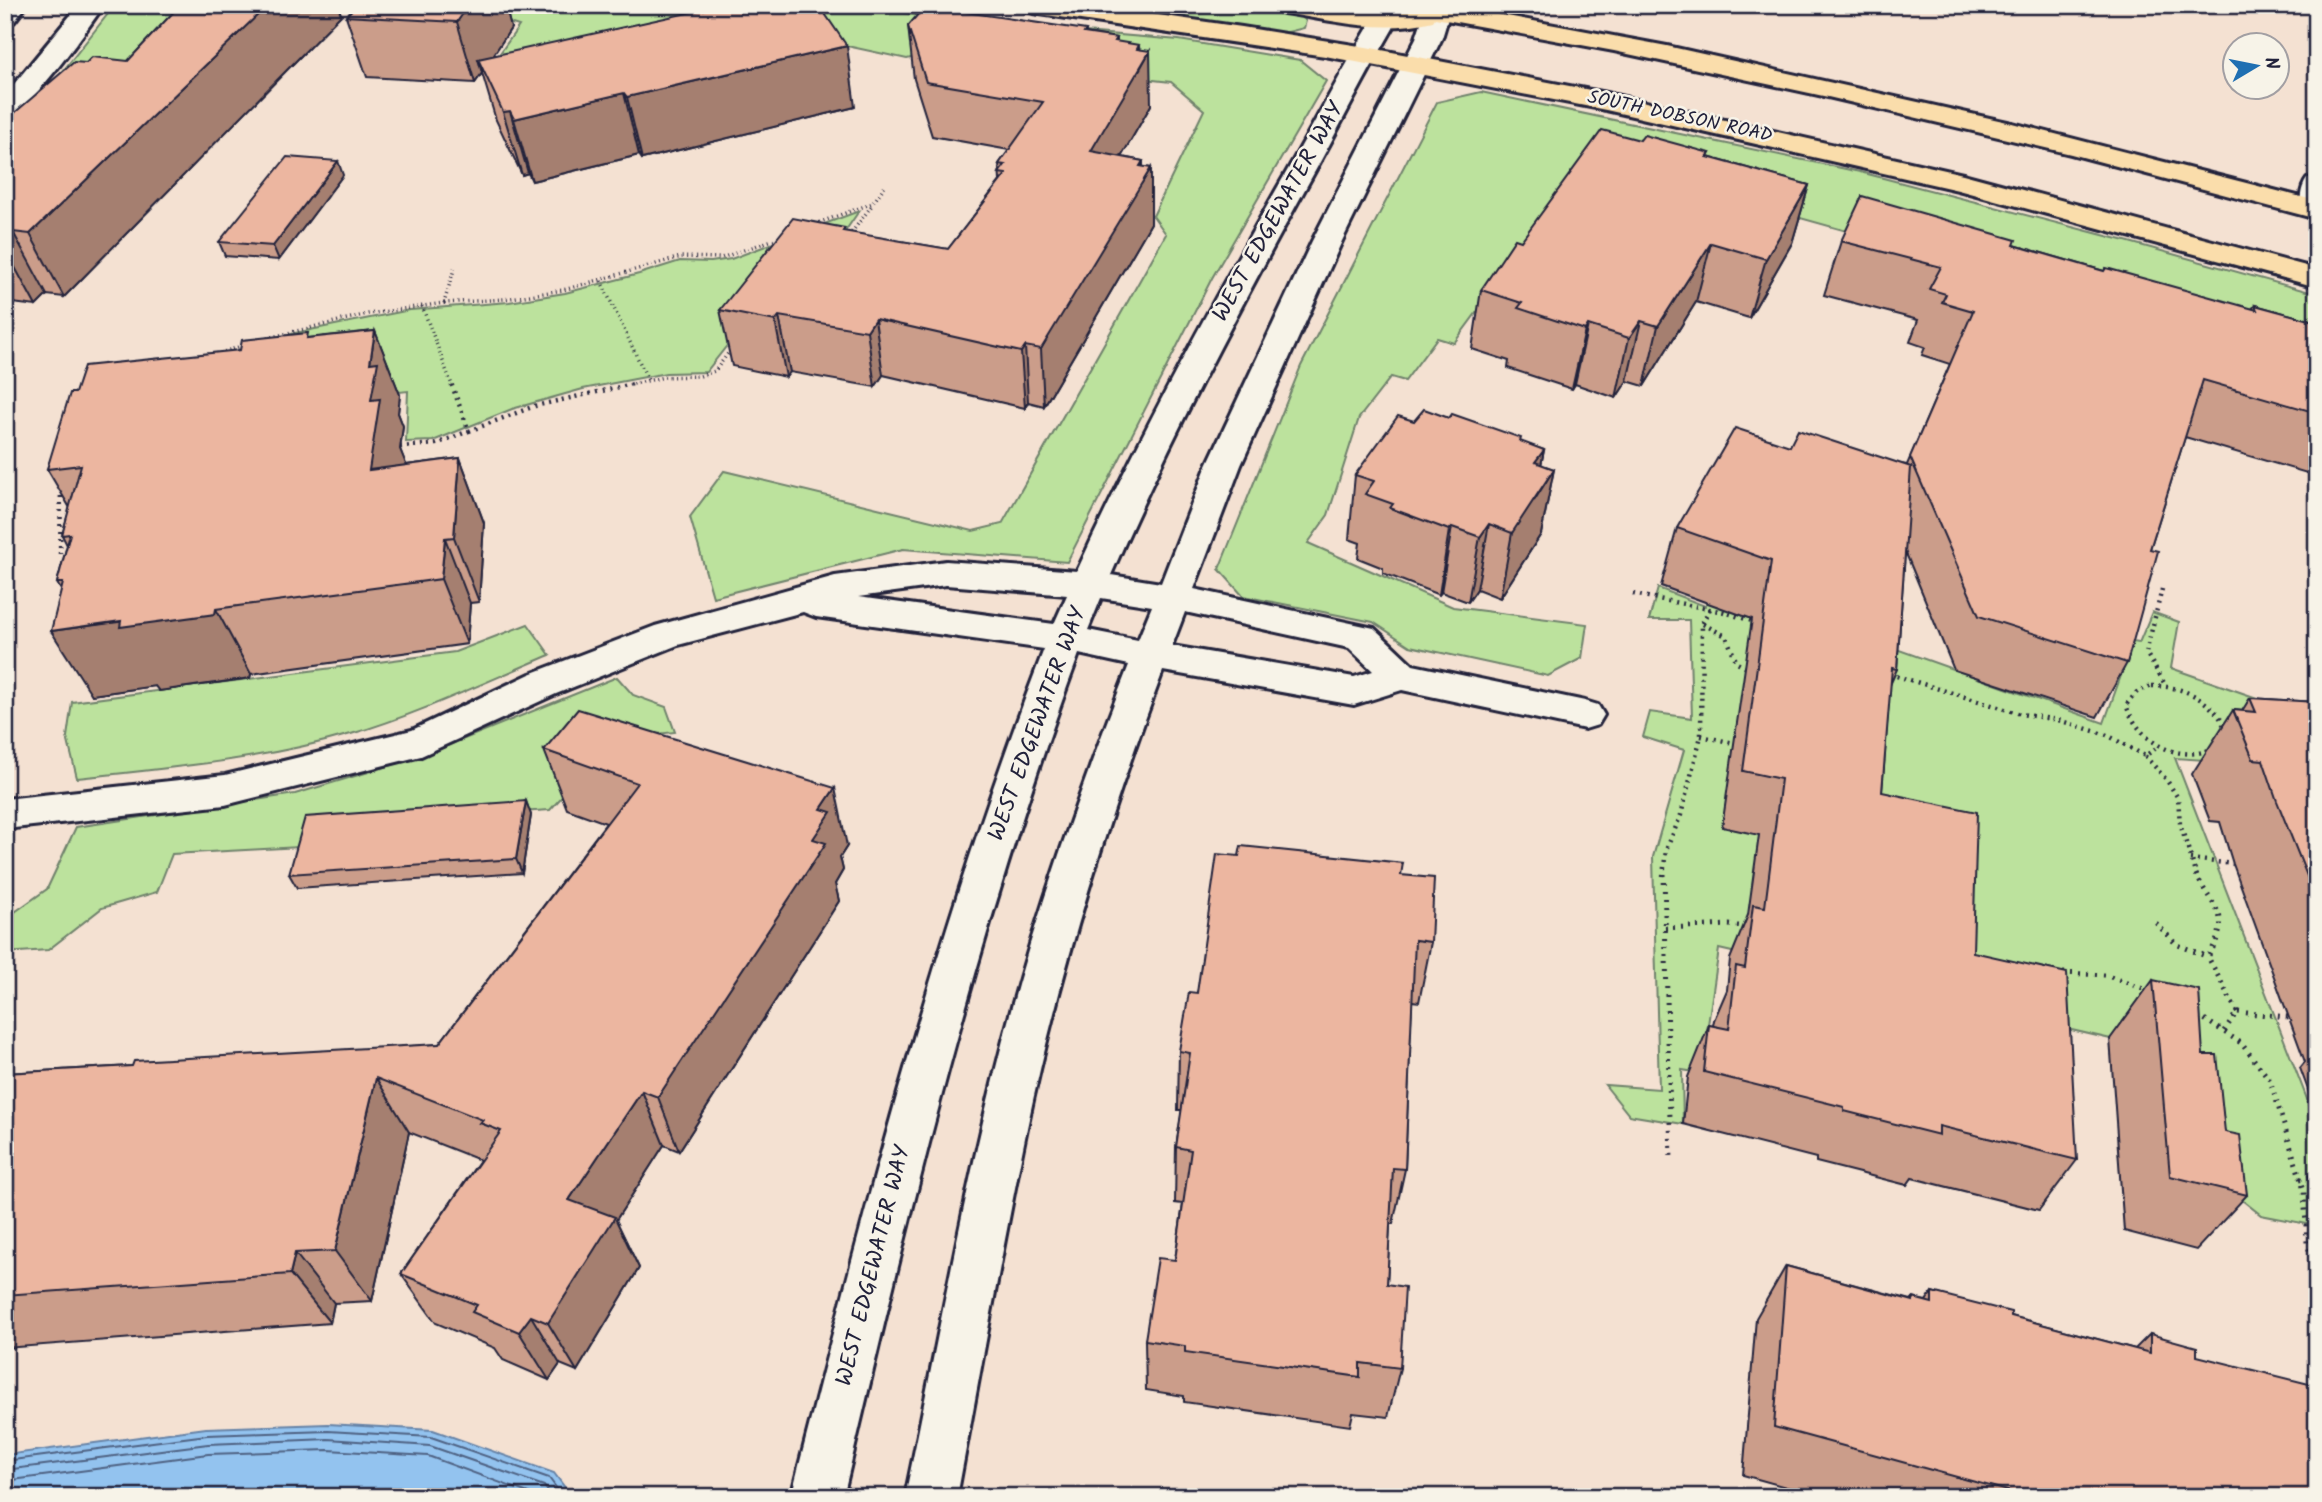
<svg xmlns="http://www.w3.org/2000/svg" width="2322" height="1502" viewBox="0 0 2322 1502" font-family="Kalam,sans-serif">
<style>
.green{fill:#bce29d;stroke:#6f826c;stroke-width:2}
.water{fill:#93c3ef;stroke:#6683a7;stroke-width:2}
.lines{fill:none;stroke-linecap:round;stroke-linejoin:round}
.shore{stroke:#4f6283;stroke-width:2}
.minor-casing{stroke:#22223b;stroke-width:6}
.major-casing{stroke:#22223b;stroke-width:6}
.path-far2{stroke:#22223b;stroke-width:3.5;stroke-dasharray:1 3.5;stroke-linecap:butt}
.path-far1{stroke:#22223b;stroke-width:4.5;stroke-dasharray:2 5;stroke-linecap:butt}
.path{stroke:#22223b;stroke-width:5;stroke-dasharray:2 6;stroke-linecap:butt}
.minor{fill:#f7f3e8;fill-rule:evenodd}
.major{fill:#faddab;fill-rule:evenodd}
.wall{fill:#cb9d8a;stroke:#22223b;stroke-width:2}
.shaded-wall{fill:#a57f70;stroke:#22223b;stroke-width:2}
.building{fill:#ecb6a0;stroke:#22223b;stroke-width:2}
.labels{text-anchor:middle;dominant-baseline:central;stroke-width:5;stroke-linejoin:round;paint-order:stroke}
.far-street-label{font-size:19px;fill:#22223b;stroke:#f7f3e8}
.street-label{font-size:23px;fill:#22223b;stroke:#f7f3e8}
</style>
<rect width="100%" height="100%" fill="#f4e1d2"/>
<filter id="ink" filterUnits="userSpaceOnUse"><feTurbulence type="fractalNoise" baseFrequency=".0143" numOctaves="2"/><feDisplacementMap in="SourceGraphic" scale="14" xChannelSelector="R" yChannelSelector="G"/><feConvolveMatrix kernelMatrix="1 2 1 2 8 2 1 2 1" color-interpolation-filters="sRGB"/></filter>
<g filter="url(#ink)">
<g class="green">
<polygon points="115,5 276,5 133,59 5,136 25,119"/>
<polygon points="311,5 855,5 953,21 1179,40 1300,60 1326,81 1212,278 1067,562 903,549 713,597 690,517 724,471 973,531 1002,524 1166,234 1153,216 1204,110 1171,82 1045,68 949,49 907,59 824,41 484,76 519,26 472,12 392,12"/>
<polygon points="1100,5 1233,5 1301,15 1306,21 1304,28 1284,33"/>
<polygon points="1481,92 1860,172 2122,240 2317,294 2317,381 1961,263 1740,201 1578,175 1454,343 1437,338 1405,381 1391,377 1359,418 1328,515 1308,543 1453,607 1587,624 1582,658 1548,676 1410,646 1373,622 1243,596 1219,569 1301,366 1437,102"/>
<polygon points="859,211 818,271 790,266 706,372 666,373 583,389 512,409 433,441 406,442 408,391 119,421 170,372 295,333 410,310 509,302 565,293 639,274 680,261 711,262 731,259"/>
<polygon points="1714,584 2104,723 2133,642 2139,643 2152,612 2179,622 2171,668 2317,719 2317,767 2175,758 2317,1125 2317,1226 2261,1215 2242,1200 2154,1049 1719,949 1701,1073 1682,1070 1683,1124 1629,1115 1605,1085 1659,1089 1653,857 1684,750 1643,737 1650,712 1692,718 1689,620 1649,620 1658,588 1705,606"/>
<path d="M528,624l22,31c-65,27 -131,59 -199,79 -89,26 -182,34 -274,44l-10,-41 5,-35 383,-50z"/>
<polygon points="617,677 633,695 666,707 675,732 614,739 550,810 308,826 300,847 172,854 157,892 102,908 48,950 5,953 5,919 47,889 76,827 295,794 422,756"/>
</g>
<polygon class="water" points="328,1424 433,1430 554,1473 572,1497 5,1497 5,1455 206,1428"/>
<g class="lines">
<g class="shore">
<polyline points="5,1461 207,1435 328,1431 431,1437 549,1478 563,1497"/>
<polyline points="5,1470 208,1444 328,1439 430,1446 544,1486 552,1497"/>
<polyline points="5,1481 208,1454 328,1450 428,1456 539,1497"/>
</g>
<defs>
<g id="minor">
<polygon points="5,5 27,5 14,22 5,25"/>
<path d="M79,5h25c-16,23 -76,108 -99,114v-24z"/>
<path d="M1382,5h25c-37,60 -68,124 -103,186 -69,126 -136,252 -193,384l50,8 46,-118 105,-224 104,-203 11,-33h25l-10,33 -100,203 -101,224 -47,124 180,39 39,37 172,36 13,4 6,10 -6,10 -13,4 -183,-39 -48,15 -191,-34c-56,149 -103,301 -136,457 -25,122 -47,246 -70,369h-52c39,-185 70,-372 125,-553 29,-94 63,-188 99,-279l-50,-11c-102,275 -169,558 -236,843h-52c73,-287 146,-572 253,-848l-228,-32 -13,-5 -125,33 -122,49 -135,62 -196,49 -220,24v-30l220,-24 187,-45 118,-56 125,-48 180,-50 111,-15 131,10c61,-133 130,-260 202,-386 35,-60 66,-122 103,-180zM946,585l121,10 -13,29 -196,-27zM1101,598l51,8 -14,34 -50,-10zM1185,612l164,36 24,23 -19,6 -182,-31z"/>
<path d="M2317,177v40l-12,-2c-7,-9 -5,-27 2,-36z"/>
</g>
<g id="major">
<polygon points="1021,5 1088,5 1242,27 1366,47 1606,93 1963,174 2317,269 2317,287 1958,190 1606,110 1325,56 1033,13 1024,10"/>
<path d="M1272,5h54l65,8h7l-10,-3 -3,-5h63l219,41 345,77 305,78v18l-246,-65 -243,-57 -214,-46 -179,-33 -2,3c-51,13 -98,0 -149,-8l-9,-3z"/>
</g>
</defs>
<use href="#minor" class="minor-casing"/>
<use href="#major" class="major-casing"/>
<g class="path-far2">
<polyline points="815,224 873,203 886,184"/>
<polyline points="849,236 873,204"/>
<polyline points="601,281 648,380"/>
<polyline points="444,303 504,299 563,290 681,257 721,258 781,237"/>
<polyline points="422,306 452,385"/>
<polyline points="267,338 368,314 444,303 455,266"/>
<polyline points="220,353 245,345"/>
<polyline points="629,385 664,377 700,376 715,371 732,348"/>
</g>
<g class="path-far1">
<polyline points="469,431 535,406 637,383"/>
<polyline points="400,447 436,444 469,431 451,383"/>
<polyline points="60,554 61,487"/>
<polyline points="2162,589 2146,653 2166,686"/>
<polyline points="1633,594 1724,612 1755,622"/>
<polyline points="1703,624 1726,636 1737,663 1749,669"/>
<polyline points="1890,674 2021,714 2058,720 2107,735 2145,756 2159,746"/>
<path d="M2152,686c21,0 39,5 56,19 57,46 -52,81 -82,0l11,-13z"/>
<polyline points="1701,736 1734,743"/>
<polyline points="2145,756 2166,779 2178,798 2180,824 2197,876"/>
<polyline points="2190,859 2233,864"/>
<polyline points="1663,876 1666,850 1681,815 1701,736 1702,623 1715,600"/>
</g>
<g class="path">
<polyline points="1664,874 1671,1161"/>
<path d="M2196,874c18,39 38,38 12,83l29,55"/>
<polyline points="2156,923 2176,944 2208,957"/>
<polyline points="1665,928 1729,925 1747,927"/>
<polyline points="2063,973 2105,975 2149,991"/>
<polyline points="2198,1015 2241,1043 2270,1080 2304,1190 2307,1243 2317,1276"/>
<polyline points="2224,1031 2237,1012 2288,1017"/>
<polyline points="2300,1179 2317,1175"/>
</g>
<use href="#minor" class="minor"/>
<use href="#major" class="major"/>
</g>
<g class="wall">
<polygon points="180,5 338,5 341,15 64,297 47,295 36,306 5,302 5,121 86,63 128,61"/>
<polygon points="356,5 505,5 511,28 493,55 855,107 642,159 639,155 532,181 528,173 522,175 496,120 482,73 475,83 367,77 346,16"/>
<polygon points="908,26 1086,30 1086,33 1117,38 1117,42 1139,50 1151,105 1121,157 1143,161 1143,167 1151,168 1151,223 1044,406 1028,402 1025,408 883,375 875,387 790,372 786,377 732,366 720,310 846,232 948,249 1000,181 999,164 1009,150 932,136 914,79"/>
<polygon points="1640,140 1710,153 1708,157 1809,185 1792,243 1749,318 1696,302 1644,386 1627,381 1616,398 1575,384 1572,389 1508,368 1509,361 1472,349 1481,290 1521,241"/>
<polygon points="343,175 279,260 225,256 219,242"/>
<polygon points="1841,241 2014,245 2104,271 2252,309 2255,305 2317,322 2317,476 2185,437 2150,549 2127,663 2097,717 1954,670 1905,551 1897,669 1890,685 1882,792 1973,952 2077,1160 2039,1210 1912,1178 1907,1185 1816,1162 1816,1158 1683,1124 1688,1077 1709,1025 1713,1026 1714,1020 1727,990 1730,959 1748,915 1759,835 1722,827 1752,619 1661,586 1677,528 1790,446 1907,465 1950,364 1922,355 1925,347 1910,342 1918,320 1824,295"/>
<polygon points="375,331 400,395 398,413 403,426 400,449 406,465 460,458 484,523 479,602 470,603 467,644 251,674 250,678 159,691 155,686 92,695 61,590 57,583 67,545 62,535 70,508 47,469 75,393 240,350 310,338"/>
<polygon points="1414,421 1520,442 1544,450 1541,465 1554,469 1541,534 1500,598 1477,589 1468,602 1441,592 1439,595 1383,573 1383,568 1358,558 1360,543 1349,539 1355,475"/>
<polygon points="2250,698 2317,702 2317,1114 2300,1068 2305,1062 2233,864 2220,822 2210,821 2192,774 2233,710 2242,711"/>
<polygon points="544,750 847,846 840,857 843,870 835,884 839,901 679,1151 664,1145 616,1220 639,1268 577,1371 560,1364 549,1380 503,1360 495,1348 436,1323 401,1274 480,1160 409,1132 372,1301 334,1303 330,1323 5,1348 5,1073 132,1066 439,1044 606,823 567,809"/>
<polygon points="526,801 531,815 522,873 297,888 289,874"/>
<polygon points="1239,856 1401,875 1431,942 1419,1002 1412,1001 1405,1169 1393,1224 1390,1224 1387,1284 1400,1368 1388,1417 1353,1413 1350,1426 1184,1402 1184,1396 1146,1390 1145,1340 1175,1260 1183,1204 1175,1203 1176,1147 1182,1110 1178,1110 1179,1051"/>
<polygon points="2153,980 2203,1055 2225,1132 2247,1195 2196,1250 2124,1231 2110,1039"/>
<polygon points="1786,1266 1911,1300 1913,1298 1926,1301 1932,1292 2011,1316 2135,1349 2150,1334 2197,1356 2317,1497 1822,1497 1743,1475 1756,1318"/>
</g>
<g class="shaded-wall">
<polygon points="268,5 338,5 341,15 64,297 30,234"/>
<polygon points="467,5 505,5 511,28 483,71 478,59 482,73 475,83 457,22"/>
<polygon points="1139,45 1140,69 1150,51 1151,105 1093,206 1091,151"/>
<polygon points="847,46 855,107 642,159 627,97"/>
<polygon points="624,93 639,155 532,181 514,119"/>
<polygon points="510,111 528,173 522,175 503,112"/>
<polygon points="338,161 343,175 279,260 273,246"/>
<polygon points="1143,161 1143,181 1151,168 1151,223 1044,406 1041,349"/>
<polygon points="1809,185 1792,243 1749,318 1766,259"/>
<polygon points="13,232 47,295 36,306 5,249 5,239"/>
<polygon points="1711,243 1696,302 1644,386 1658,326"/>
<polygon points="779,316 790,372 786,377 775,321"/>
<polygon points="875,319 883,375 875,387 867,331"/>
<polygon points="1641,321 1627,381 1616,398 1629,338"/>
<polygon points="1588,325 1575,384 1572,389 1585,330"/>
<polygon points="375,331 400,395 398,413 403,426 400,449 406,464 396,534 369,470 371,400 370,363"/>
<polygon points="1025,346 1028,402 1025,408 1021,352"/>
<polygon points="1544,450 1534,501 1554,469 1541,534 1500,598 1512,533 1535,462"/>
<polygon points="460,458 484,523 479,602 454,537"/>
<polygon points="1489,524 1477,589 1468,602 1480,537"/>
<polygon points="1452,527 1441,592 1439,595 1449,530"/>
<polygon points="445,538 470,603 467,644 441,579"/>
<polygon points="216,609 251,674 250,678 159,691 155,686 92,695 51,631"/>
<polygon points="835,788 847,846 840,857 843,870 835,884 839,901 679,1151 658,1097 813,839 821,809"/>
<polygon points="526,801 531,815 522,873 516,859"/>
<polygon points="376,1078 409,1132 372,1301 335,1251"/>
<polygon points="642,1091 664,1145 616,1220 639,1268 577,1371 548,1323 569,1200"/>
<polygon points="295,1253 334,1303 330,1323 290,1274"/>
<polygon points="531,1316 560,1364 549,1380 519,1332"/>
</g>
<g class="building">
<polygon points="180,5 268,5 30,234 13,232 5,239 5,121 74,62 86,63 92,57 128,61"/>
<polygon points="356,5 469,5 457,22 346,16"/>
<polygon points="724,5 819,5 847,46 627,97 624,93 514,119 510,111 503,112 478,59"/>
<polygon points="925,6 1086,30 1084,33 1117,38 1115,41 1139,45 1137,49 1150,51 1091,151 1143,161 1140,166 1151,168 1041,349 1025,346 1021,352 875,319 867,331 779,316 775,321 720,310 793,218 845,228 843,231 948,249 1006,174 999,173 1005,165 999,164 1043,102 926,82 908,26"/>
<polygon points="1602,130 1640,140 1644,135 1710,153 1707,157 1809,185 1766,259 1711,243 1658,326 1641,321 1629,338 1588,325 1585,330 1518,308 1522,303 1481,290 1515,239 1521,241"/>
<polygon points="287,157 338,161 273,246 219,242"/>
<polygon points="1862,196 2016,240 2014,245 2104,271 2106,268 2257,310 2255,305 2317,322 2317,413 2203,380 2150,549 2158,551 2127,663 1979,616 1910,457 1973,311 1942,302 1946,294 1929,289 1941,267 1841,241"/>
<polygon points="375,331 370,363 378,362 371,400 380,399 369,470 460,458 454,537 445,538 441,579 216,609 215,614 120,627 121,621 51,631 63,583 57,583 70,534 62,535 81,465 47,469 70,393 75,393 84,366 240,350 242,340 308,333 307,338"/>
<polygon points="1424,409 1449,418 1452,414 1521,438 1520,441 1544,450 1535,462 1554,469 1512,533 1489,524 1480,537 1452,527 1449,530 1390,508 1393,504 1365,494 1374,481 1355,475 1398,416 1414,421"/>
<polygon points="1735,428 1790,446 1798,430 1911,467 1897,669 1892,668 1882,792 1977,812 1973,952 2067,973 2077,1160 1939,1126 1939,1135 1844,1111 1844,1107 1704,1072 1709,1025 1729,1029 1736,966 1745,968 1753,905 1765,907 1781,779 1743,771 1771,561 1677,528"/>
<polygon points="2250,698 2317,702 2317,901 2277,801 2263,760 2253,759 2233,710 2256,712"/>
<polygon points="578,709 835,788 821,809 831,812 813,839 826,843 658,1097 642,1091 569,1200 615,1217 548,1323 531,1316 519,1332 472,1312 477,1305 401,1274 501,1131 480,1123 483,1120 376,1078 335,1251 295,1253 290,1274 5,1295 5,1073 132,1066 134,1061 439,1044 637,783 544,750"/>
<polygon points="526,801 516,859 289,874 305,817"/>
<polygon points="1241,846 1403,863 1401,875 1434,878 1431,942 1415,940 1405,1169 1393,1168 1387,1284 1405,1287 1400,1368 1360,1363 1360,1377 1185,1352 1185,1346 1145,1340 1158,1258 1175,1260 1191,1150 1176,1147 1190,1053 1179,1051 1189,992 1197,993 1217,854 1239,856"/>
<polygon points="2153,980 2199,990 2203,1055 2217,1055 2225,1132 2240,1135 2247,1195 2170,1176"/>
<polygon points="1786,1266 1913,1301 1913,1298 1932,1303 1932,1292 2011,1312 2011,1316 2150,1353 2150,1334 2197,1347 2197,1356 2317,1386 2317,1497 2030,1497 1774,1427"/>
</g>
</g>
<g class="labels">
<g class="far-street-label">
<text transform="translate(1680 117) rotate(12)">SOUTH DOBSON ROAD</text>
</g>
<g class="street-label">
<text transform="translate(1279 212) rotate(-61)">WEST EDGEWATER WAY</text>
<text transform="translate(1038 724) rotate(-70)">WEST EDGEWATER WAY</text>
<text transform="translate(874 1266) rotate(-76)">WEST EDGEWATER WAY</text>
</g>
</g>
<rect width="2322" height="1502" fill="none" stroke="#f7f3e8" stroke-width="28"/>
<rect x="14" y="14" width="2294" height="1474" fill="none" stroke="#22223b" stroke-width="2.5" filter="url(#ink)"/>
<g transform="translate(2256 66) rotate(80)"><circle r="33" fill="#f7f3e8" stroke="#a29fa3" stroke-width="2"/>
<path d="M0-5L12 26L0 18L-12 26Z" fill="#1f6fb2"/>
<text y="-10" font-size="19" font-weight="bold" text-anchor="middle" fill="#22223b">N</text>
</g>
</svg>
